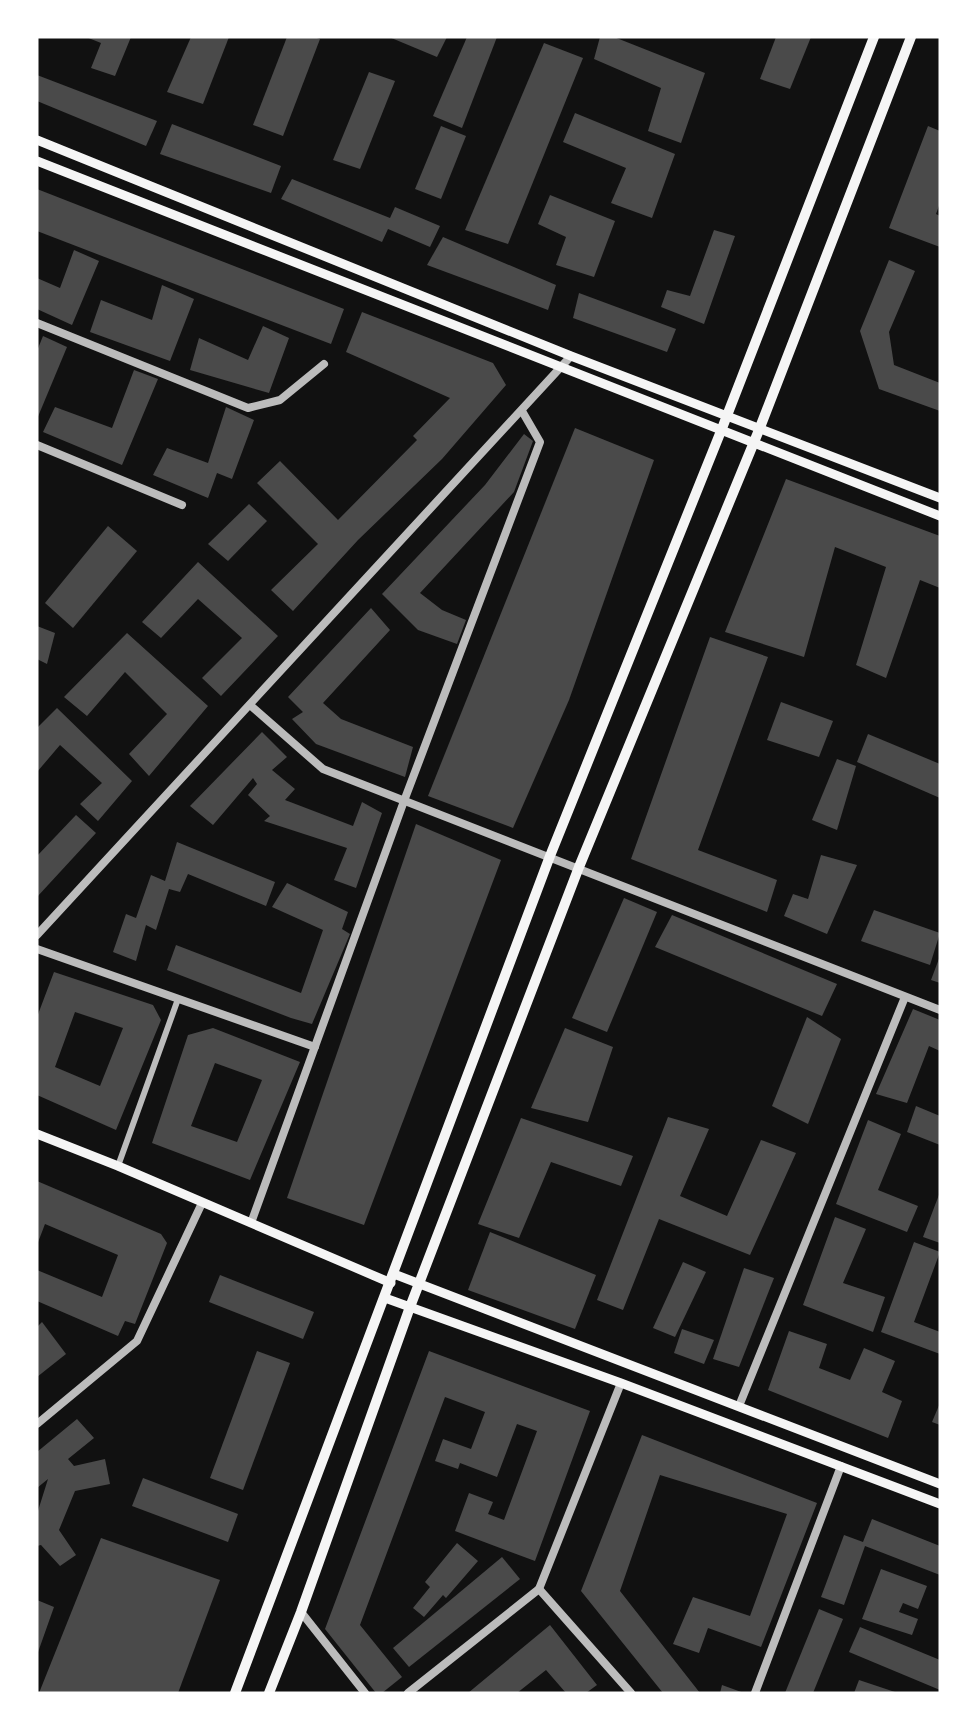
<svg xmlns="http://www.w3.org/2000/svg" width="977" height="1730" viewBox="0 0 977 1730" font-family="Rubik,sans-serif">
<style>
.building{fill:#4a4a4a;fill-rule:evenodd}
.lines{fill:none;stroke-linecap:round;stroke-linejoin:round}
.minor{stroke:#bcbcbc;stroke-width:6}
.tertiary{stroke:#bcbcbc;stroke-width:8}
.secondary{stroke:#f5f5f5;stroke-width:9}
.primary{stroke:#f5f5f5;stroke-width:10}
</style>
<rect width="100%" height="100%" fill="#111"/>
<g class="building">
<polygon points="86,37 131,37 115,76 91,68 101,43"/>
<polygon points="191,37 229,37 203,104 167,92"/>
<polygon points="287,37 314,37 320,39 283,136 253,125"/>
<polygon points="389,37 447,37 437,57"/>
<polygon points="467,37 497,37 462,128 433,116"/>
<polygon points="600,37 614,37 705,73 681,143 648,131 661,88 594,59"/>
<polygon points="776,37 811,37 790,89 760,79"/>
<polygon points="544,43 583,58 508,244 465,230"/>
<polygon points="369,72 395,81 360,169 333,160"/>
<polygon points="37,75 157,121 146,146 37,101"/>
<polygon points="575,113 675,154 652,218 611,203 626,168 563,142"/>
<polygon points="172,124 281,166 271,193 160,154"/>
<polygon points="441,126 466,136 441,199 415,189"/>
<polygon points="928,126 940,131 940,203 936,214 940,216 940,247 889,228"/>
<polygon points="292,179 390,218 395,207 440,226 430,247 388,229 382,242 281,199"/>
<polygon points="37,189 344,309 331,344 37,231"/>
<polygon points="550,195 615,221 594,277 556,265 566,237 538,224"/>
<polygon points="714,230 735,236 704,324 661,307 667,290 690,296"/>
<polygon points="443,237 556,285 548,310 427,265"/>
<polygon points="74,250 99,261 72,325 37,309 37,278 60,288"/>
<polygon points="889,260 915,271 889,332 894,365 940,383 940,411 879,389 860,331"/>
<polygon points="162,285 194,299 170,361 90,332 101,300 152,320"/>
<polygon points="579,293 676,329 667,352 573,318"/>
<polygon points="362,312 493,363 506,385 442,459 358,540 293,611 271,590 318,544 257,483 280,461 338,520 417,440 413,436 450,398 346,352"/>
<polygon points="263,326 289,338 269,393 190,370 199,338 248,360"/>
<polygon points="43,336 67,347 37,419 37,351"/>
<polygon points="134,370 158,379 122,465 43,432 55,407 112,428"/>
<polygon points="226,407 254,420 232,479 217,473 208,498 153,475 167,448 208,463"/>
<polygon points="575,428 654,460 569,700 513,828 428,796"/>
<polygon points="524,434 533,441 514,492 420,593 442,610 466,620 457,644 418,630 382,594 485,485"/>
<polygon points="786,479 940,536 940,588 920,580 886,678 856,665 886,567 835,547 804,657 725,632"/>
<polygon points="249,504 267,521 228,561 208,544"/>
<polygon points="108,526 137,551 73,628 45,603"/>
<polygon points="198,562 278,636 221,696 202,678 242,638 198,599 161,638 142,622"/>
<polygon points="371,608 390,630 323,703 341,719 413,747 405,777 316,744 292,719 303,712 288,697"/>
<polygon points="37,626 55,633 47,664 37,659"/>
<polygon points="127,633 208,706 149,776 129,754 167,714 125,672 87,716 64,697"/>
<polygon points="710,637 768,657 698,850 777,880 767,912 631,859"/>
<polygon points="781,702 833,721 819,757 767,740"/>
<polygon points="57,708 132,781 98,821 80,804 102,783 60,745 37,772 37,728"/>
<polygon points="262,732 287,757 272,770 295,789 285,800 353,826 362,802 382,813 356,888 334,880 347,848 264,821 270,816 248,795 257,784 253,778 213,825 190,806"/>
<polygon points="868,734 940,764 940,798 857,762"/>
<polygon points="837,759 856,766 837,830 812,820"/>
<polygon points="76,815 96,833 37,897 37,856"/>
<polygon points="416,824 501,860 364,1225 287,1198"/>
<polygon points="177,842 275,882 266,906 188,874 180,892 169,889 156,930 146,925 136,961 113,952 126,914 136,918 151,875 165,881"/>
<polygon points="821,855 857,865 827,934 784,916 793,894 808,899"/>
<polygon points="287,883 348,912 342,929 350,934 312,1024 291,1018 167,970 176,945 301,993 323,930 272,907"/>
<polygon points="624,898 657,912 607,1032 572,1018"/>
<polygon points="874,910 940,933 930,965 861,941"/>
<polygon points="672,915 837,984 822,1016 655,947"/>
<polygon points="940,956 940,983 931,980"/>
<path d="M54,972l99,33 8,15 -45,110 -79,-35v-78zM75,1012l48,16 -23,58 -45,-19z"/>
<polygon points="913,1009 940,1020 940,1051 929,1046 907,1103 876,1094"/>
<polygon points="807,1017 841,1039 808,1124 772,1106"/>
<path d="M213,1028l87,34 -50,118 -98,-37 36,-108zM215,1063l47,17 -25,62 -46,-16z"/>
<polygon points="565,1028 613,1047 588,1122 531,1108"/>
<polygon points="916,1106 940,1116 940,1145 907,1132"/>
<polygon points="668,1117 709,1129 680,1196 727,1216 761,1140 796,1153 750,1255 659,1219 623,1310 597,1300"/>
<polygon points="521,1118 633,1156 621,1186 551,1162 519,1238 478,1224"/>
<polygon points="868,1120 901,1134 878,1190 918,1206 907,1232 836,1204"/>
<polygon points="37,1181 161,1234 167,1243 135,1324 125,1321 118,1336 37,1301 37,1270 102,1297 118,1255 45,1224 37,1245"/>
<polygon points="940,1192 940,1243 923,1237"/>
<polygon points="835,1217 866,1229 843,1283 885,1297 873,1332 803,1305"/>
<polygon points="490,1232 596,1275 575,1329 468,1290"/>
<polygon points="914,1242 940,1252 914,1322 940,1332 940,1354 881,1332"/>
<polygon points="683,1262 706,1272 675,1337 653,1328"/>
<polygon points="744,1268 774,1278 739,1367 713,1359"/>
<polygon points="220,1275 314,1312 303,1339 209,1302"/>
<polygon points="42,1322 66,1354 37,1377 37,1327"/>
<polygon points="682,1329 714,1340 704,1364 674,1353"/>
<polygon points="789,1331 827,1344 819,1368 850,1380 864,1348 895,1361 882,1392 902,1401 888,1438 768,1390"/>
<polygon points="257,1351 290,1363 243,1490 210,1478"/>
<polygon points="429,1351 590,1411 535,1561 455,1531 469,1493 493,1502 488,1514 504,1520 537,1431 517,1424 497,1477 460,1463 458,1469 435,1461 443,1439 471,1449 485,1412 445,1397 360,1625 402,1677 382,1693 376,1693 325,1629"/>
<polygon points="940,1403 940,1425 932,1422"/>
<polygon points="77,1419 94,1438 68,1459 74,1466 105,1459 110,1484 75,1491 59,1530 76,1555 60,1566 41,1545 37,1546 37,1514 48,1479 37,1488 37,1452"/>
<polygon points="642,1435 817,1503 761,1647 708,1628 699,1653 673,1644 693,1597 750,1616 787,1514 660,1475 620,1591 700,1693 663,1693 581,1591"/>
<polygon points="143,1478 238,1514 228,1542 132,1506"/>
<polygon points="872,1519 940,1546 940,1575 865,1546 844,1605 821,1597 844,1535 863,1542"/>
<polygon points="101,1538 220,1580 178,1693 39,1693"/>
<polygon points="457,1543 478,1561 446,1598 443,1595 424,1617 413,1608 430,1587 425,1582"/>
<polygon points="502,1557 520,1579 409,1667 393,1648"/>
<polygon points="881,1569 927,1586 918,1609 903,1603 899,1612 918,1619 912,1635 862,1619"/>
<polygon points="37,1600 54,1607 37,1655"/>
<polygon points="819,1609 843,1619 813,1693 785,1693"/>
<polygon points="550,1625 597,1685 586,1693 566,1693 546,1670 517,1693 468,1693"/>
<polygon points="860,1627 940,1660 940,1690 849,1652"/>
<polygon points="859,1680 898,1693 854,1693"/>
<polygon points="722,1685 744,1693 720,1693"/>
</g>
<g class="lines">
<polyline class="minor" points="118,1166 178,999"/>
<g class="tertiary">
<polyline points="37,323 248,408 280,400 324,364"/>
<polyline points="37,445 182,505"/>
<polyline points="250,705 323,769 940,1010"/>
<polyline points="37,935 571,356"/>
<polyline points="37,949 315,1047"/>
<polyline points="251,1223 404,801 540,442 522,411"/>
<polyline points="739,1406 905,997"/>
<polyline points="37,1424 137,1341 202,1203"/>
<polyline points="539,1589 631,1693"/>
<polyline points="301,1612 365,1693"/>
<polyline points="408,1693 539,1589 621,1383"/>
<polyline points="755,1693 841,1466"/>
</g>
<g class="secondary">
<polyline points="37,140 571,356 940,498"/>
<polyline points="37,161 940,516"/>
<polyline points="37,1134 118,1166 391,1283"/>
<polyline points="394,1274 940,1484"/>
<polyline points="385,1298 621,1383 940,1504"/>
</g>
<g class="primary">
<polyline points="235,1693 550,856 721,431 874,37"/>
<polyline points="269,1693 301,1612 410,1307 579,867 759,430 911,37"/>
</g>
</g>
<rect width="977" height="1730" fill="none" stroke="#ffffff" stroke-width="77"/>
</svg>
